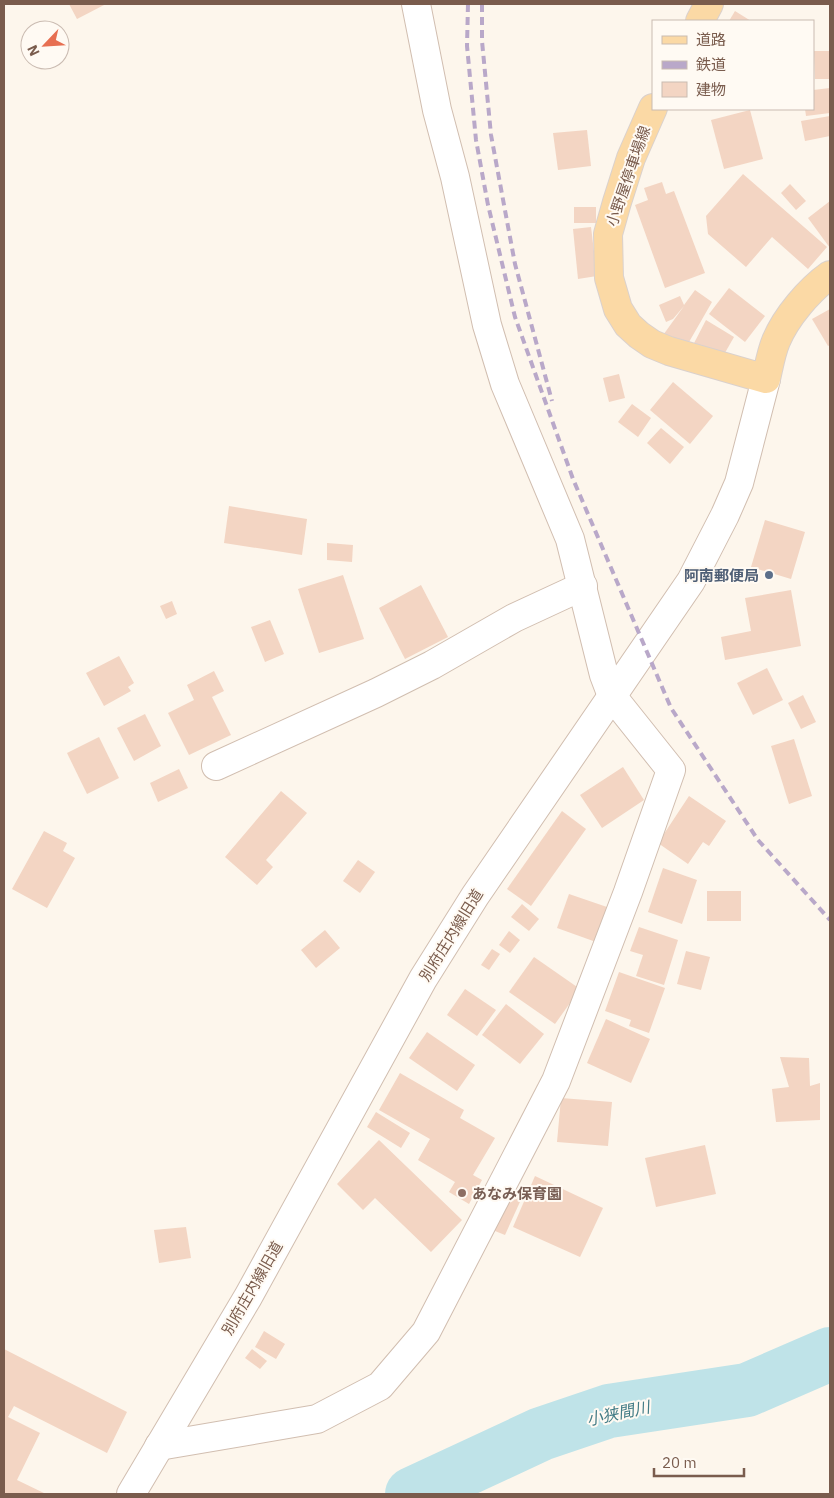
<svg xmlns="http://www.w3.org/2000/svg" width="834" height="1498" viewBox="0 0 834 1498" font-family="'IBM Plex Sans','Noto Sans JP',sans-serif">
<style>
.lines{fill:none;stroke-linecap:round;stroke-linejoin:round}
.river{stroke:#bfe3e8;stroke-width:54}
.building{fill:#f3d5c3}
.minor-casing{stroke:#d1beb0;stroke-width:30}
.major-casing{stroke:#dad1cd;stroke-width:30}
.minor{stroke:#fff;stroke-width:28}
.major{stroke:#fbd9a5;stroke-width:28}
.rail{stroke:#b9a8c9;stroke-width:4;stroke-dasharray:8 5;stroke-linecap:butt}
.service-dot{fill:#5c6f8a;stroke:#fffaf3;stroke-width:2}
.education-dot{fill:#8d6e63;stroke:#fffaf3;stroke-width:2}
.labels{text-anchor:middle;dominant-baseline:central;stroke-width:4;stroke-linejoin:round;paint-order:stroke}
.street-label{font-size:15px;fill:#7a5c4d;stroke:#fffaf3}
.service-label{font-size:15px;font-weight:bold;fill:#4e5e75;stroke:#fffaf3;text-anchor:end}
.education-label{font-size:15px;font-weight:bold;fill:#785e54;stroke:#fffaf3;text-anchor:start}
.water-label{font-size:16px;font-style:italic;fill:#437c86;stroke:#fffaf3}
</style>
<rect width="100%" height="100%" fill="#fdf6ec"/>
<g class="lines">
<polyline class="river" points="412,1494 541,1434 609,1411 747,1390 830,1354"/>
</g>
<g class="building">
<polygon points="69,4 106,4 77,19"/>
<polygon points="735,11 751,21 729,21"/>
<polygon points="814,51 830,51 830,79 815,79"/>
<polygon points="830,88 830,113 806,116 805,109 813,109 813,90"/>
<polygon points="750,110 763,159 724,169 711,120"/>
<polygon points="830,116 830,136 805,141 801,121"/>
<polygon points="587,130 591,166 558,170 553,133"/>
<polygon points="743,174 827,247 808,269 772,237 746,267 708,234 706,216"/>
<polygon points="662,182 666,194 674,191 705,273 665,288 635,205 648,200 644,188"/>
<polygon points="790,184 806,201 796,210 781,193"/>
<polygon points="830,201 830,248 808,218"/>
<rect x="574" y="207" width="22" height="16"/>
<polygon points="591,227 597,276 578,279 573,229"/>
<polygon points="729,288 765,316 745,342 709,314"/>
<polygon points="695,290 712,302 685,349 661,338 684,306 673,319 666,322 659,305 680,296 684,305"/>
<polygon points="830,309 830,345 828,346 812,319"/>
<polygon points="706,320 734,337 722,358 691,349"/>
<polygon points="619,374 625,398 609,402 603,378"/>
<polygon points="673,382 713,416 690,444 650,410"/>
<polygon points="632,404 651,418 638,437 618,422"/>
<polygon points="661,428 684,447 670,464 647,443"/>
<polygon points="229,506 307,519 302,555 224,543"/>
<polygon points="765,520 805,532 791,579 751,567"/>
<polygon points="327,543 353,545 352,562 327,560"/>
<polygon points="343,575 364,639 319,653 298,589"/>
<polygon points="421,585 448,637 405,659 379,608"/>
<polygon points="791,590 801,646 725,660 721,637 751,631 745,598"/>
<polygon points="172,601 177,614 166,619 160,606"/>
<polygon points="270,620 284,654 265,662 251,627"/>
<polygon points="119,656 134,683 128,687 131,691 104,706 86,673"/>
<polygon points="767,668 783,700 753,715 737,683"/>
<polygon points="214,671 224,691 212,697 231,735 189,755 168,713 194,700 187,685"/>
<polygon points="803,695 816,722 801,729 788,703"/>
<polygon points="145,714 161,746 134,761 117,728"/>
<polygon points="99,737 119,778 87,794 67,753"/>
<polygon points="794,739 812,796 789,804 771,746"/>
<polygon points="623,767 644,800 602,828 580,795"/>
<polygon points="179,769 188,788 158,802 150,783"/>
<polygon points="281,791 307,813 266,860 273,867 257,885 225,857"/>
<polygon points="689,796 726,821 709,846 703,842 688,864 658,843"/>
<polygon points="562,811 586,829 531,906 507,889"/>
<polygon points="44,831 67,843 63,851 75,858 47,908 12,889"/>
<polygon points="358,860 375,872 360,893 343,881"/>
<polygon points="663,868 697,880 682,924 648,912"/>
<rect x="707" y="891" width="34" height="30"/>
<polygon points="569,894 607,907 596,942 557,928"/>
<polygon points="522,904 539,919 529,931 511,917"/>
<polygon points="639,927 678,940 664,985 636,976 643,955 630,951"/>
<polygon points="325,930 340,948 316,968 301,950"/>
<polygon points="509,931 520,940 510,953 499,945"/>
<polygon points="492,949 500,954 489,970 481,965"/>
<polygon points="686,951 710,957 701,990 677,984"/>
<polygon points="534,957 580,989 555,1024 509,992"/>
<polygon points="619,972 665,988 649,1033 629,1026 631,1020 605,1011"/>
<polygon points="465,989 496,1010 477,1036 447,1015"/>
<polygon points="506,1004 544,1034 520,1064 482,1035"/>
<polygon points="606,1019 650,1039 631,1083 587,1063"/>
<polygon points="427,1032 475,1065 457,1091 409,1058"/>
<polygon points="780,1057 809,1058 810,1086 820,1083 820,1120 776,1122 772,1089 789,1087"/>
<polygon points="400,1073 464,1110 460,1118 495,1138 473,1175 482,1180 469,1204 449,1192 455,1182 418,1160 430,1139 379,1110"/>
<polygon points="561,1098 612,1102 608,1146 557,1142"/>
<polygon points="376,1112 410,1133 401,1148 367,1127"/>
<polygon points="379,1140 462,1220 431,1252 375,1198 363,1210 337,1184"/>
<polygon points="705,1145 716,1194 656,1207 645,1158"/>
<polygon points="535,1176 603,1208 580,1257 513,1227"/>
<polygon points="509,1186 524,1193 505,1235 490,1229"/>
<polygon points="186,1227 191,1258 159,1263 154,1230"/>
<polygon points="264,1331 285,1344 276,1359 255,1347"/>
<polygon points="4,1349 127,1412 107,1453 14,1406 8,1417 40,1433 17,1480 46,1494 4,1494"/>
<polygon points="252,1349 267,1361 260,1369 245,1358"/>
</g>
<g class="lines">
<defs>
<g id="minor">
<polyline points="216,766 376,693 432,665 514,618 583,586"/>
<polyline points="159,1446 317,1419 380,1386 426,1332 556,1081 628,892 671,770 612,696 604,675 570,539 505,384 487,325 455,177 437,110 416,4"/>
<polyline points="131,1494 248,1297 423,979 475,896 691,581 725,515 739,483 766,379"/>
</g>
<g id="major">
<polyline points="700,21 709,4"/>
<path d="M653,108l-22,50 -14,44 -9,32 1,44 9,31 10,16 11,10 13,9 17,7 97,28c3,-13 5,-26 10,-38 10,-24 33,-51 54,-66"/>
</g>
</defs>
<use href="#minor" class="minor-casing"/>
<use href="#major" class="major-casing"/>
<use href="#minor" class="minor"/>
<use href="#major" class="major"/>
<g class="rail">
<polyline points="468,4 467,46 476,140 488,205 515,317 573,479 671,708 758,840 830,920"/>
<polyline points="482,4 482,41 491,135 515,264 552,401"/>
</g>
</g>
<circle class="service-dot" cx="769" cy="575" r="5"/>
<circle class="education-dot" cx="462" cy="1193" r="5"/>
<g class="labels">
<g class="street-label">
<text transform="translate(628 176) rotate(-71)">小野屋停車場線</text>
<text transform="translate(451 935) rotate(-58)">別府庄内線旧道</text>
<text transform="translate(252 1288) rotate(-60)">別府庄内線旧道</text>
</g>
<g class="service-label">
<text x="759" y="575">阿南郵便局</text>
</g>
<g class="education-label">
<text x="472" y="1193">あなみ保育園</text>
</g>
<g class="water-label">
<text transform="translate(618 1413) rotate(-12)">小狭間川</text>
</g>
</g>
<rect width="834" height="1498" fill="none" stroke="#7a5c4d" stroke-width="10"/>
<rect x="652" y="20" width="162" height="90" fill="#fffaf3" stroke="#cabbb1"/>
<rect x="662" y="36" width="25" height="8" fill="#fbd9a5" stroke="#cabbb1"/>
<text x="696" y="45" font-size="15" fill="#7a5c4d">道路</text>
<rect x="662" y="61" width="25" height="8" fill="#b9a8c9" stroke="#cabbb1"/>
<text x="696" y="70" font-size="15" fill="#7a5c4d">鉄道</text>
<rect x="662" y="82" width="25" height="15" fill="#f3d5c3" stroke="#cabbb1"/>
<text x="696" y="95" font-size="15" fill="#7a5c4d">建物</text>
<g transform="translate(45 45) rotate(245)"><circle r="24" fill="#fffaf3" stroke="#cabbb1"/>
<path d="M0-4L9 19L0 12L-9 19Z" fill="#e76f51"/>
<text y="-8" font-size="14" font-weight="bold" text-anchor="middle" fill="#7a5c4d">N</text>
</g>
<path d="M654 1468v8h90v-8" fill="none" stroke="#7a5c4d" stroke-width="2.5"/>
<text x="662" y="1468" font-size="15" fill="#7a5c4d" stroke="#fffaf3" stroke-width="4" paint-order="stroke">20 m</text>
</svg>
